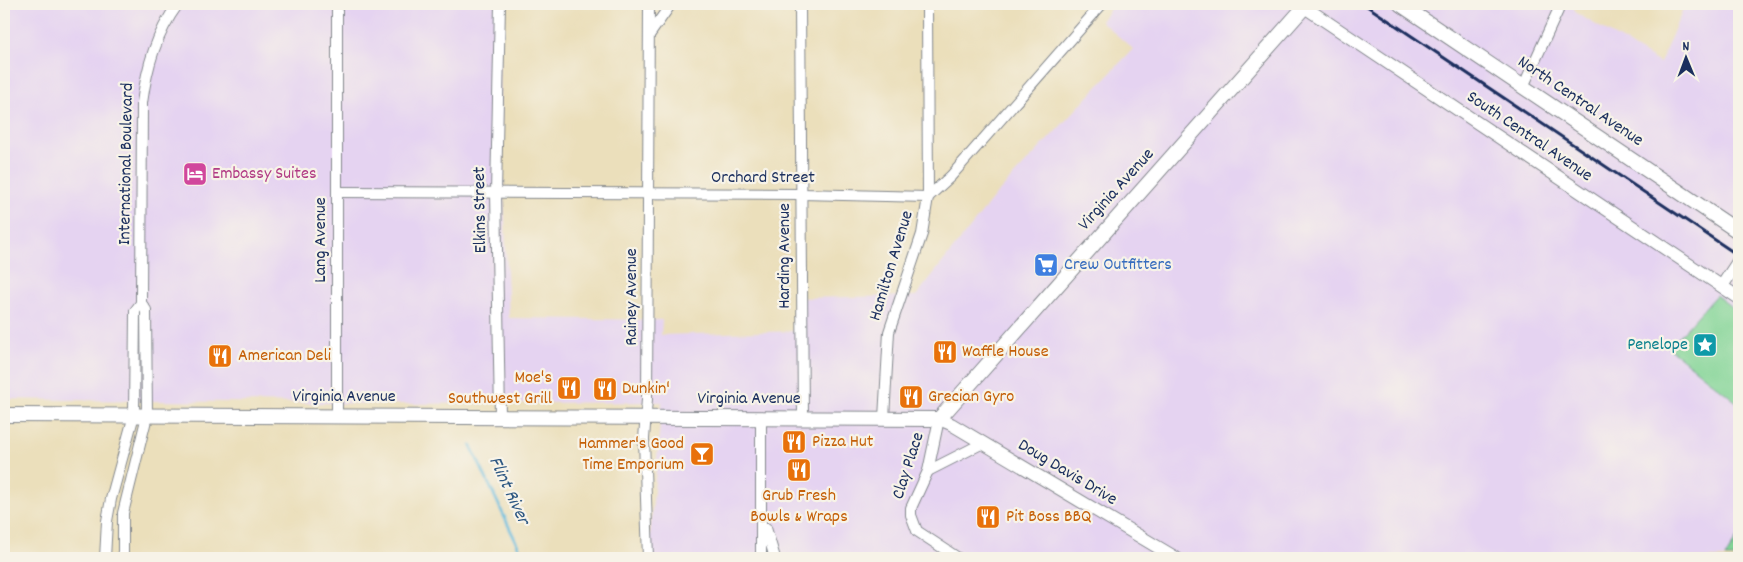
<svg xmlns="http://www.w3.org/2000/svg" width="1743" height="562" viewBox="0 0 1743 562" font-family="Dekko,sans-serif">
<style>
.built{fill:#e5d3f1}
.green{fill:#82d496;stroke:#4e827a}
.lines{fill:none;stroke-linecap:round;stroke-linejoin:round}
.stream{stroke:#5cb7da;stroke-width:3}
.minor-casing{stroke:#83878c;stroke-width:12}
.tertiary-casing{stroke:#83878c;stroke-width:14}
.secondary-casing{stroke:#83878c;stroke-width:16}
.minor{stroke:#fff;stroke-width:10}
.tertiary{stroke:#fff;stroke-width:12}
.secondary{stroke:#fff;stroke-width:14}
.rail{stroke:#1b2f5e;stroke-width:3}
.labels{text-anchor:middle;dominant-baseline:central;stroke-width:4.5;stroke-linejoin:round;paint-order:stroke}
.street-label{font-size:18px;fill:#1b2f5e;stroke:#f7f3e8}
.hotel-label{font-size:18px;fill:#b23c85;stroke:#f7f3e8;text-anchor:start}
.shop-label{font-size:18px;fill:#366cbe;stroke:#f7f3e8;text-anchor:start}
.culture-label{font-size:18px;fill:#0d838f;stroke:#f7f3e8;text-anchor:end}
.food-label{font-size:18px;fill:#c56008;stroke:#f7f3e8;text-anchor:start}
.water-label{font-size:19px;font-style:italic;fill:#2e5883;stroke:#f7f3e8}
</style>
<rect width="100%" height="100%" fill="#f7f3e8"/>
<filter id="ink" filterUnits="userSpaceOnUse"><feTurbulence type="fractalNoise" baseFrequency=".02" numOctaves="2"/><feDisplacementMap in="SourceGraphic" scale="10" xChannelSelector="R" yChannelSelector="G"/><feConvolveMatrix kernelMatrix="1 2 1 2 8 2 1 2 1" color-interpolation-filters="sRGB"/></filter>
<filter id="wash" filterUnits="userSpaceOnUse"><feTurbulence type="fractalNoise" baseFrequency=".0096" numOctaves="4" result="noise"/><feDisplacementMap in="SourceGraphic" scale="20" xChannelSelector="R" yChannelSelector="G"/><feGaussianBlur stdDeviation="1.12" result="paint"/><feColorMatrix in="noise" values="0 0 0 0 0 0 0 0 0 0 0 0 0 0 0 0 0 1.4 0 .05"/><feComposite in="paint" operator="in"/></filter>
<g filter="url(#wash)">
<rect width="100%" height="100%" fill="#ebdfbb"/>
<polygon class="built" points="4,4 500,4 499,81 509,318 662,320 661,335 797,331 797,298 916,296 995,196 1133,49 1101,21 1114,4 1572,4 1576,13 1660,63 1685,4 1739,4 1739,313 1715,295 1739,404 1739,534 1725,558 648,558 662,402 396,404 4,399"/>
<g class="green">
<polygon points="1716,295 1739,313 1739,404 1669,348"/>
<polygon points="1739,534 1739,558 1725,558"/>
</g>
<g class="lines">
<g class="stream">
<polyline points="162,4 163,5"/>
<polyline points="471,446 519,548"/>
</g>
</g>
</g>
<g filter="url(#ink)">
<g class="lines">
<defs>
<g id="minor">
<polyline points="337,4 337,416"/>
<polyline points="500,4 496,193 500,416"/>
<polyline points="800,4 803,417"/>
<polyline points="650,34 671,4"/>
<polyline points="1523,87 1561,4"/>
<polyline points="337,192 801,194 928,197 951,176 1102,4"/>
<polyline points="884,418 889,332 922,234 928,197 927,4"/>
<polyline points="939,419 928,471 911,508 911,515 917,531 958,558"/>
<polyline points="928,471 983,443"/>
<polyline points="766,528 775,558"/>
<path d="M105,558l2,-37 4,-22 23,-84 1,-104 6,-8 1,-200c5,-37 14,-69 36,-99"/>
<polyline points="123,558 123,513 147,416 146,310 141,303"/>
<polyline points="648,558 644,439 647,399 649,4"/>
<polyline points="761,558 761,417"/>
</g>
<g id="tertiary">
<polyline points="1300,4 1739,298"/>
<polyline points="1722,286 1739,260"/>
<polyline points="939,419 951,424 1176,558"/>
</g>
<g id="secondary">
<polyline points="1400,4 1739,232"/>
<polyline points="4,415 939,419 1307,4"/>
</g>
</defs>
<use href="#minor" class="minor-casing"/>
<use href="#tertiary" class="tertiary-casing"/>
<use href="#secondary" class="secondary-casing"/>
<use href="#minor" class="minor"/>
<use href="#tertiary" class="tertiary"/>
<use href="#secondary" class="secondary"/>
<polyline class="rail" points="1364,4 1739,256"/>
</g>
</g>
<defs>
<symbol id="hotel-square" viewBox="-11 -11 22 22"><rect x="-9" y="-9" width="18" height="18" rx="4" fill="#d1479c" stroke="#f7f3e8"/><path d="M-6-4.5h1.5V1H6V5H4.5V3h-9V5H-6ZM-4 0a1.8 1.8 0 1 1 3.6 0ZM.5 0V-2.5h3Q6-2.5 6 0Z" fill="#fff"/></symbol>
<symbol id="supermarket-square" viewBox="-11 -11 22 22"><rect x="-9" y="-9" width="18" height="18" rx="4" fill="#3f7fe0" stroke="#f7f3e8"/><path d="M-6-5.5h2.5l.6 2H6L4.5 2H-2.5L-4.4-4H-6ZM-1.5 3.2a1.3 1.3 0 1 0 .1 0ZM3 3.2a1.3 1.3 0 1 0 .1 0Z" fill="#fff"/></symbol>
<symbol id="sight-square" viewBox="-11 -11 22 22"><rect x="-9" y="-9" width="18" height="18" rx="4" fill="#0f9aa8" stroke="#f7f3e8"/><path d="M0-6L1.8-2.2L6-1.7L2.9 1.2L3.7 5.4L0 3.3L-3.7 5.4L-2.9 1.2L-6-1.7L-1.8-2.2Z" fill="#fff"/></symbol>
<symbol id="restaurant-square" viewBox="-11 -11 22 22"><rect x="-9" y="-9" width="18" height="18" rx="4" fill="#e8710a" stroke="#f7f3e8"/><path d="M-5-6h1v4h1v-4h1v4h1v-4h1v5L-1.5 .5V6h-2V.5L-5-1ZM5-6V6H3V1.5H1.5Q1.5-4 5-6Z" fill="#fff"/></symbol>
<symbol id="bar-square" viewBox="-11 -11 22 22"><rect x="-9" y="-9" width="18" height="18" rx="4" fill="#e8710a" stroke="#f7f3e8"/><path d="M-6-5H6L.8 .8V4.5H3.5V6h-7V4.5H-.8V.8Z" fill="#fff"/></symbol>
</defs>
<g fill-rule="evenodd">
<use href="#hotel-square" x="181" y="160" width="28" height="28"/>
<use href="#supermarket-square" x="1032" y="251" width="28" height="28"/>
<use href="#sight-square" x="1691" y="331" width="28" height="28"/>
<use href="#restaurant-square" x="931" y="338" width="28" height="28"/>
<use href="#restaurant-square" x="206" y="342" width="28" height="28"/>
<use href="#restaurant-square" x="555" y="374" width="28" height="28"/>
<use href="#restaurant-square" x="591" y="375" width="28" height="28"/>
<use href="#restaurant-square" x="897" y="383" width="28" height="28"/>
<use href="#restaurant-square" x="780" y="428" width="28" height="28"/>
<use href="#bar-square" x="688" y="440" width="28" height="28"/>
<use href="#restaurant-square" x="785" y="456" width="28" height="28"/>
<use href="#restaurant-square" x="974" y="503" width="28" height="28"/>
</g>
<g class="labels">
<g class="street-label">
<text transform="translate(1580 102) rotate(34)">North Central Avenue</text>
<text transform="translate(1529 137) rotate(34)">South Central Avenue</text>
<text transform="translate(127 164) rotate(-89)">International Boulevard</text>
<text x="763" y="178">Orchard Street</text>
<text transform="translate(1117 190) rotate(-48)">Virginia Avenue</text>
<text transform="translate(481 210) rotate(-91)">Elkins Street</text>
<text transform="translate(321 240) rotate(-90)">Lang Avenue</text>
<text transform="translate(785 256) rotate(-90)">Harding Avenue</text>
<text transform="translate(892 266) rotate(-73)">Hamilton Avenue</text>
<text transform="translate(632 297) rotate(-90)">Rainey Avenue</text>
<text x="344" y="397">Virginia Avenue</text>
<text x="749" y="399">Virginia Avenue</text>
<text transform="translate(909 466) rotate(-72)">Clay Place</text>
<text transform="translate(1067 473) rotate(31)">Doug Davis Drive</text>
</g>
<g class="hotel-label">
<text x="212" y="174">Embassy Suites</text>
</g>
<g class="shop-label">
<text x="1064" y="265">Crew Outfitters</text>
</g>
<g class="culture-label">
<text x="1688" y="345">Penelope</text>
</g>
<g class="food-label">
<text x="962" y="352">Waffle House</text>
<text x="238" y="356">American Deli</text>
<text x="552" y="378" text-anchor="end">Moe's<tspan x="552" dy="21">Southwest Grill</tspan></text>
<text x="622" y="389">Dunkin'</text>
<text x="928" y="397">Grecian Gyro</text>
<text x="812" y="442">Pizza Hut</text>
<text x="684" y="444" text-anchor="end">Hammer's Good<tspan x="684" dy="21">Time Emporium</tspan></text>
<text x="799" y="496" text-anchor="middle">Grub Fresh<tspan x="799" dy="21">Bowls &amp; Wraps</tspan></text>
<text x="1006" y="517">Pit Boss BBQ</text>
</g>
<g class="water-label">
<text transform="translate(508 491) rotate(65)">Flint River</text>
</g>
</g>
<rect width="1743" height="562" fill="none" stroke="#f7f3e8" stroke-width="20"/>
<g transform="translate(1686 58) rotate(359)" stroke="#f7f3e8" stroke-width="4" paint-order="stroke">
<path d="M0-4L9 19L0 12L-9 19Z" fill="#1b2f5e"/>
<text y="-8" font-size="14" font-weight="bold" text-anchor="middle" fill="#1b2f5e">N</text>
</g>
</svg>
